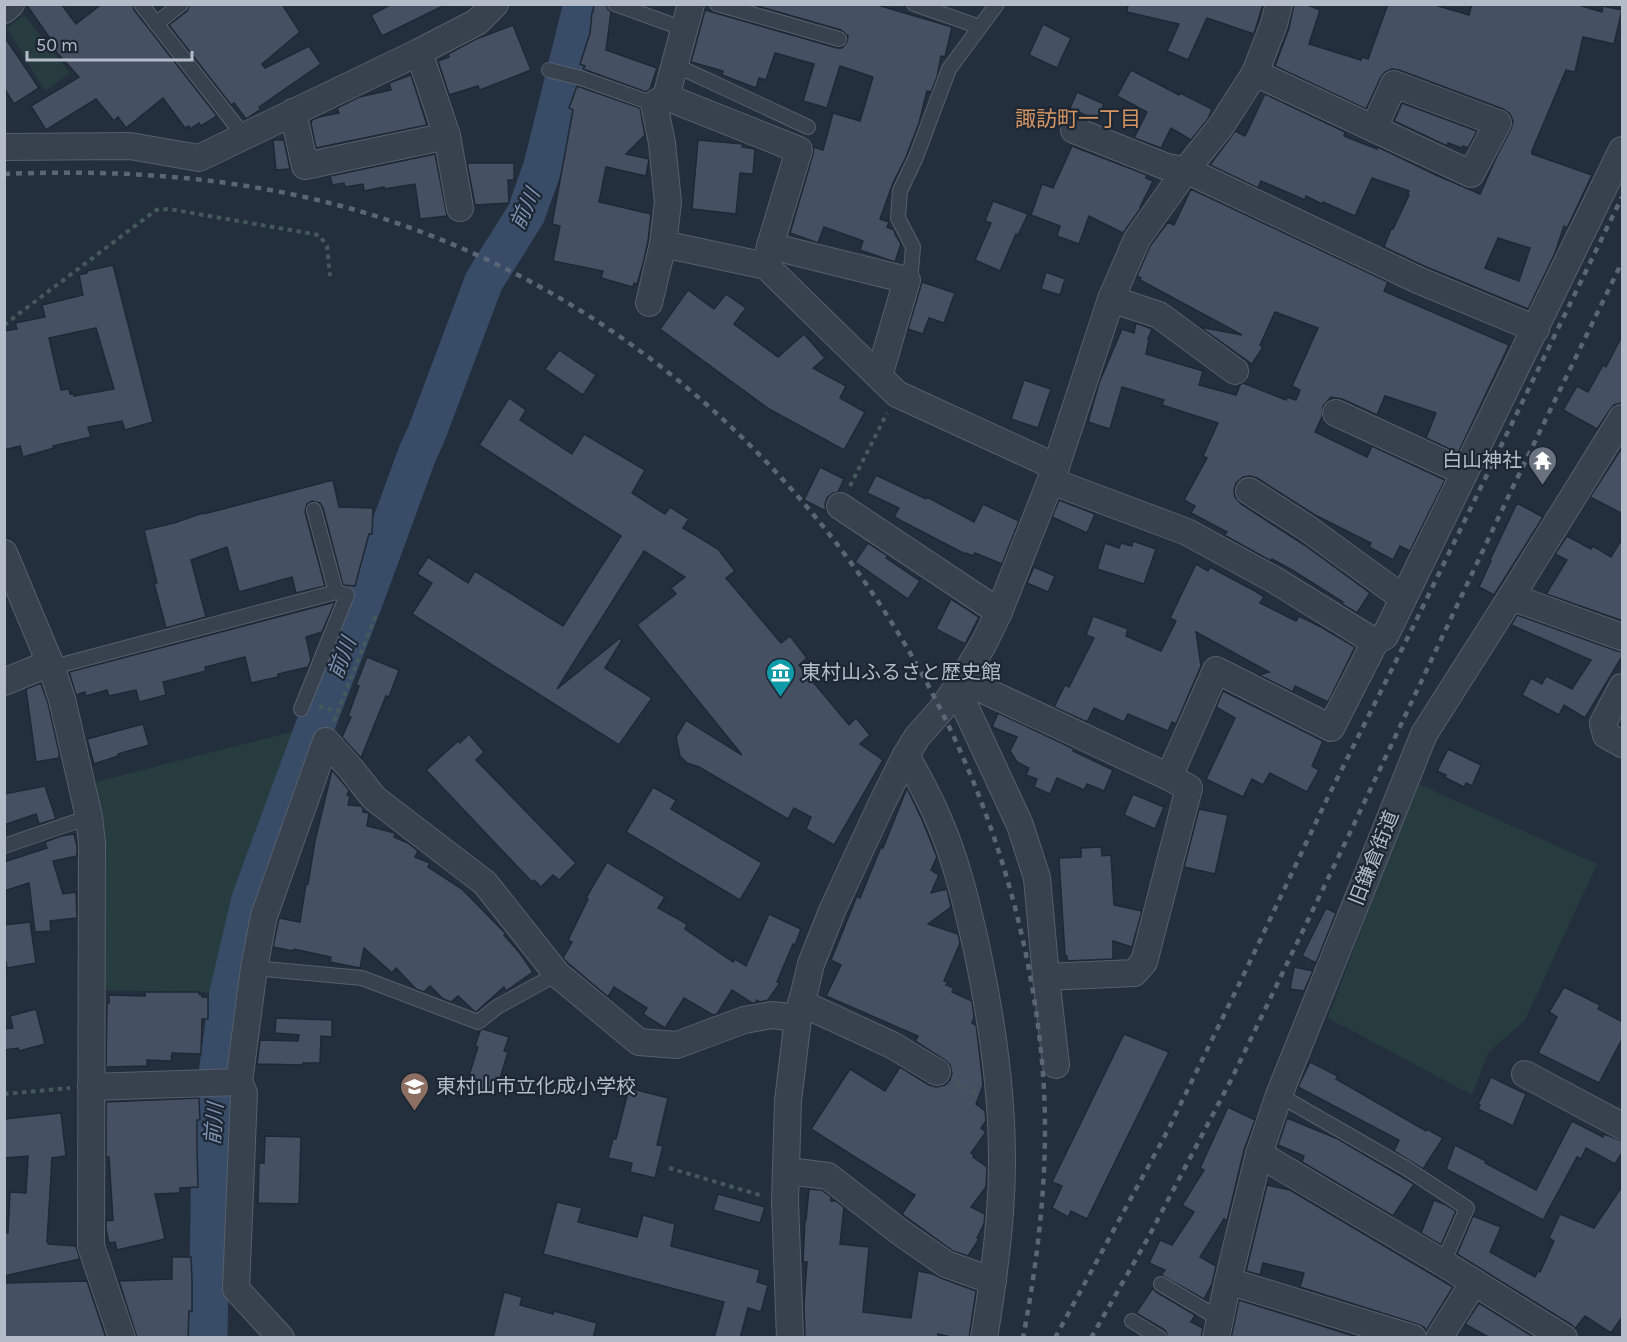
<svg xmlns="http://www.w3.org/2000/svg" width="1627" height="1342" viewBox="0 0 1627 1342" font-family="Karla,'Noto Sans JP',sans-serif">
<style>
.green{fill:#263c3f}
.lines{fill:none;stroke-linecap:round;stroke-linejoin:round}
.river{stroke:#394c67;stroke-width:39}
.building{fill:#455162;stroke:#1f2835;stroke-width:1.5;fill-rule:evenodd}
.service-casing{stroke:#565f6c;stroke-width:16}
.minor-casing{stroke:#565f6c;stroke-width:28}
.path{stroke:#44595c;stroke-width:4;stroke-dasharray:4.5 4.5;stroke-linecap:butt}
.service{stroke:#38414e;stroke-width:14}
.minor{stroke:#38414e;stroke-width:26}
.rail{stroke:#5a6575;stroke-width:4.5;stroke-dasharray:6 6;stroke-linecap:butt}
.labels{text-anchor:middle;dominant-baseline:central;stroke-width:4.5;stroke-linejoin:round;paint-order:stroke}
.poi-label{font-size:20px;fill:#b4bcc9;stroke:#1d2633;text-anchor:start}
.street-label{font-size:20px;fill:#b4bcc9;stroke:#1d2633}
.neighbourhood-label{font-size:21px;fill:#d59563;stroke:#1d2633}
.water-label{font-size:21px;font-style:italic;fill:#7c92b1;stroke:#1d2633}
</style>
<rect width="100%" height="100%" fill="#242f3e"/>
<g class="green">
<polygon points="24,15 70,73 45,91 7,28"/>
<polygon points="315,726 251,899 229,993 100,990 91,783"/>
<polygon points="1416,783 1597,864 1525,1020 1488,1053 1472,1095 1328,1018"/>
</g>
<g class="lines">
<polyline class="river" points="208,1338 211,1153 218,1074 229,993 251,899 315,726 366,594 418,452 426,435 484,281 526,214 543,166 583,4"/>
</g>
<g class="building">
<polygon points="26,4 61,4 76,24 102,4 132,4 134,10 149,29 217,116 201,126 199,123 190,129 189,126 185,128 163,98 126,128 118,117 114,121 96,99 46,130 31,106 79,77 51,46 54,44"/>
<polygon points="190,4 282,4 300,32 262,64 265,68 309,46 321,64 259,107 261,109 246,119 234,103 231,105 169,25 187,11"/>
<polygon points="392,4 447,4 382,36 371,15"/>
<polygon points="594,4 606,4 608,9 611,12 606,50 657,68 650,89 646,92 583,69 585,66 580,64 590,33 592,12 593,12"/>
<polygon points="751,4 874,4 952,27 945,57 941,56 937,77 931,92 927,91 919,123 906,157 893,183 880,219 889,222 887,227 894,230 895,234 901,244 895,262 860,250 863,241 824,227 818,243 790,233 813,154 814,147 823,150 833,113 860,121 873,77 840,66 827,108 803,101 814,64 775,53 766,80 759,78 756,88 722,75 723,71 691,62 705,10 837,48 842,48 847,42 848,36 841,30"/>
<polygon points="1128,4 1263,4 1254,34 1207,18 1188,60 1167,51 1179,24 1127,12"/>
<path d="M1294,4h11l15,6 -11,34 52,16 1,-3 6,2 20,-55h44l37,11 3,-11h103l27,8 1,-6 19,4 -8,34 -31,-7 -8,35 -9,-2 -34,81v3l60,21 -25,53 -3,-2 -9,27 -27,56 -104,-43 -40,-19 7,-18h2l16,-34h-2l2,-4 -37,-13 -17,38 -32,-14 -1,2 -16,-8 -1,4 -44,-19 -3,7 -48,-23 25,-34 10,5 20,-42 80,38 -1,4 33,13 1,-2 58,28 44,19 16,-36 15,-29 2,-8 -3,-7 -7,-5 -104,-39 -7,-1 -7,3 -4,5 -15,32 -91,-43 14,-38zM1498,238l32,10 -11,33 -34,-13z"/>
<polygon points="1043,24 1071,38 1057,68 1029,55"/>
<polygon points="513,25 531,70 480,90 478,86 449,95 438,61 449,57 448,54 476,39"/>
<polygon points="4,36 39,88 14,104 4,88"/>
<polygon points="1131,70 1179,95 1180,93 1212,109 1208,119 1191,140 1171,128 1161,148 1134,138 1147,112 1117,96"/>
<polygon points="411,75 427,125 316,148 311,124 312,120 319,117 339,113 337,108 359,97 391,90 389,83"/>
<polygon points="577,86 640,108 645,135 626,154 649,159 646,176 606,167 599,202 651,214 648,241 643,264 637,284 634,283 633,287 601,278 603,271 553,261 560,226 552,224 573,110 569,108"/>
<polygon points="1077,92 1104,104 1096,120 1070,108"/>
<polygon points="1402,103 1477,131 1468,148 1463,146 1462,148 1448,143 1447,146 1394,121"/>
<polygon points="273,140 284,140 290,169 276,170"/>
<polygon points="698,140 743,144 742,147 755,149 753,174 740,173 736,214 692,209"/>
<polygon points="1072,146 1147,175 1146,178 1153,181 1140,207 1141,208 1123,233 1089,216 1079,244 1057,236 1060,226 1031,215 1042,184 1053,188"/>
<polygon points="435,154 447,216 420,219 415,184 384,189 384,187 364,191 363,184 345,187 344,183 332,185 330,176"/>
<polygon points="467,163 514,163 514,180 508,180 509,203 475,205"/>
<polygon points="1191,189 1388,282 1384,291 1509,345 1458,453 1426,438 1436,413 1385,396 1377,415 1342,399 1331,397 1323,406 1322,417 1315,432 1367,457 1372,446 1445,480 1410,551 1400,546 1393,560 1369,547 1371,543 1315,515 1257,478 1250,476 1243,477 1236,483 1234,490 1235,497 1241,504 1306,546 1370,593 1357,613 1342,604 1343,602 1292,570 1272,559 1271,561 1224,535 1227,532 1191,513 1195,506 1184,500 1207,458 1203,456 1218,423 1162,405 1164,400 1122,387 1110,429 1088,422 1099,383 1122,329 1134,333 1136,323 1152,329 1148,339 1149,339 1146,354 1203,371 1199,385 1236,395 1240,385 1243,383 1286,400 1287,397 1296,400 1300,390 1292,386 1318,328 1275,312 1260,345 1263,347 1252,364 1200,327 1242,335 1140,280 1141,278 1137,276 1150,246 1168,222 1174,225"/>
<polygon points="993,201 1028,214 1018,235 1016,234 1000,271 975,260 991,223 985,221"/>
<path d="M113,265l40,157 -28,8 -3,-9 -34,6 3,10 -38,9 1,2 -31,9 -3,-11 -16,4v-119l13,-2 -2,-6 30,-6 -3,-12 41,-10 -4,-20 8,-2v-2zM96,328l18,61 -40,7v-2h-4l-1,-5 -8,1 -12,-52z"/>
<polygon points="1046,272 1065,279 1060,295 1041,289"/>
<polygon points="922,282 955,293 944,323 929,318 923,334 908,329"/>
<polygon points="688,290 714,309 726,294 746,308 734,324 778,357 804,334 825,358 813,368 846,386 840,398 865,412 844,450 769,409 660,329"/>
<polygon points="1623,334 1623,400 1621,403 1614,405 1610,410 1597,429 1563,410 1577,386 1588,392 1603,365 1606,367"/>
<polygon points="559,350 596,375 583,395 545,369"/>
<polygon points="1024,380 1051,389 1038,428 1011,419"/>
<polygon points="509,398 526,410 520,420 572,454 584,434 645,470 632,493 665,514 670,507 689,519 683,528 718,549 735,571 726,578 781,643 790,636 807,658 799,665 849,725 856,718 870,735 860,744 883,760 834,845 806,829 811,817 794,808 788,819 699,767 687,763 680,756 676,737 686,720 742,755 637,625 676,594 671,588 685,577 644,551 557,689 620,638 622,640 605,668 652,698 619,745 412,614 432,583 417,574 428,557 468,583 475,571 563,626 621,536 479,445"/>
<polygon points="1623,446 1623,514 1590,497"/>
<polygon points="820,467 844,479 838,492 833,493 827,498 825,504 826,511 804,500"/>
<polygon points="876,475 926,499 927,497 974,522 983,504 1019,521 1002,564 975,553 973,556 966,553 965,554 894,517 899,508 867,493"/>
<polygon points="333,480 339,507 373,508 372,534 369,534 355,586 343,585 323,508 320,503 312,501 307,504 305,512 325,586 296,593 292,577 239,592 227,547 191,560 206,617 166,628 154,583 157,583 144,530 174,523 203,513 204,514"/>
<polygon points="1059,500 1095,514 1087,533 1052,517"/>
<polygon points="1517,503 1543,517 1494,595 1479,587 1491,561 1490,560"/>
<polygon points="1567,536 1591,549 1593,546 1611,557 1623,537 1623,621 1546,594 1567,560 1555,554"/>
<polygon points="1133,541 1156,549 1144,584 1097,569 1105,543 1119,548 1121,543 1132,546"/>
<polygon points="868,543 888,556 886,558 920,581 908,599 855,562"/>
<polygon points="1196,564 1208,571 1210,567 1255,591 1264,597 1260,603 1296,621 1299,616 1321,627 1355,647 1328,702 1295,686 1293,692 1259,675 1269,672 1196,632 1201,666 1176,724 1172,722 1168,731 1128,714 1124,722 1094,708 1087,722 1054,707 1065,685 1069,687 1094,638 1086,635 1093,616 1128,629 1126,636 1161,651 1176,621 1170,618"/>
<polygon points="1034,567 1055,576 1048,592 1027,583"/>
<polygon points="951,599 979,617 965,644 936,629"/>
<polygon points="335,602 322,632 306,637 311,660 308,667 278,674 278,677 251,683 245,657 205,667 206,671 163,682 166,695 139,702 136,690 109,696 107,690 86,696 85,692 76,695 69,672"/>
<polygon points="1517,615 1617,651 1623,652 1623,655 1585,718 1564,705 1559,715 1522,695 1531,678 1542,684 1546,676 1572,689 1591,660 1511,625"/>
<polygon points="367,657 399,670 389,697 386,696 361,758 342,737 351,717 348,716 359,686 356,685"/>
<polygon points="38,684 41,684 48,703 59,752 59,758 36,762 26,689"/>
<polygon points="1223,691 1323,741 1312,766 1319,770 1307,792 1270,773 1263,785 1252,779 1243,797 1206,779 1235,718 1216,707"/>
<polygon points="998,713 1074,749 1073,751 1113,770 1104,791 1087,784 1084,790 1057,778 1050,794 1034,787 1037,779 1026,775 1029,768 1017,762 1010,751 1017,737 992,727"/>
<polygon points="143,724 149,745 118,754 118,756 94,764 87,739"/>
<polygon points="469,734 484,752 476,760 576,863 559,880 553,875 541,887 534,880 532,882 426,770 458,741 460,743"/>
<polygon points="1448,749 1481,765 1472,786 1466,783 1464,787 1444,777 1446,775 1437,771"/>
<polygon points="332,770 349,790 347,795 350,796 348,805 361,806 363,808 363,812 369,813 367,826 395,833 394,837 408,843 418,851 415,857 430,863 428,867 462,889 506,934 504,935 519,952 533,972 506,991 504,987 476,1012 473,1010 458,996 451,1002 443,999 430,986 424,992 416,989 396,968 392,973 364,948 360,968 330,962 331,957 294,949 293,951 273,947 279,918 300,922 306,884 308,884 315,841"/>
<polygon points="45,786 56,819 39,824 36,814 4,825 4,794"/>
<polygon points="653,787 676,800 671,809 762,863 740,900 626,832"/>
<polygon points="907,788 923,822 937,857 931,870 939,875 931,893 947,889 951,907 928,924 958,934 960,943 944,981 948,982 946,985 954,988 952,992 972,1001 974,1017 972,1023 976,1025 979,1049 983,1085 976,1104 985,1111 986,1121 981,1128 986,1132 971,1153 974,1155 973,1157 987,1167 986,1187 971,1207 985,1214 984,1224 977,1238 979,1239 968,1256 953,1251 902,1214 915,1195 811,1129 850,1069 885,1091 900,1067 929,1085 936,1087 945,1085 950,1080 952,1073 950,1065 945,1060 915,1041 918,1036 826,996 841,965 831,960 857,896 860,898 881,847 883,848"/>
<polygon points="1133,794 1164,807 1155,829 1124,815"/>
<polygon points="1199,809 1228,815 1215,874 1184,867"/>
<polygon points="74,834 77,846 77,856 53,861 63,894 76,892 77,918 50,921 51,931 35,932 29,883 4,891 4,862 47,848 45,842 61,836"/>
<polygon points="1101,847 1102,856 1111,855 1114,905 1142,911 1132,947 1113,941 1113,959 1067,961 1067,956 1065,956 1059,858 1081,857 1081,848"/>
<polygon points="607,862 665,897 658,908 687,924 685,929 733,962 735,959 746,966 769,914 801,929 795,945 793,944 777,982 780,983 768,1000 760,1002 757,1000 755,1003 752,1003 732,990 717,1014 713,1015 684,998 665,1028 643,1014 647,1008 614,987 608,997 568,963 563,958 572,942 568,940 588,899 586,898"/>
<polygon points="1326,908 1336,913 1316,963 1302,956"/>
<polygon points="30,922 36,963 7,968 6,962 4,962 4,925"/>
<polygon points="1294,967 1313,971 1304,991 1290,989"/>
<polygon points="1564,987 1600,1005 1598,1009 1623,1022 1623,1037 1599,1083 1538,1053 1557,1017 1549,1012"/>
<polygon points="145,992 199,992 199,994 202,995 202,997 208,997 208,1019 202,1019 201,1054 172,1053 171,1061 147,1060 147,1066 106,1067 107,1003 109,1003 109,995 145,996"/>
<polygon points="36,1009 45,1044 19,1051 18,1048 4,1050 4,1029 13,1028 10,1016"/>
<polygon points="276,1018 332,1020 332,1037 321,1036 320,1063 303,1063 303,1065 257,1064 260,1040 298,1041 299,1035 275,1033"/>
<polygon points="483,1029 509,1037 504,1051 508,1052 499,1082 493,1080 488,1095 465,1088 478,1047 475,1046 480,1031"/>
<polygon points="1124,1034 1169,1052 1087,1219 1071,1211 1068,1217 1052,1208 1062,1186 1052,1182"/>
<polygon points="1310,1062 1338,1076 1336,1079 1426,1131 1427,1129 1443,1138 1423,1169 1394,1151 1399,1140 1298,1087"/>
<polygon points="1491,1077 1526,1094 1513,1126 1478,1109 1480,1105 1478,1104"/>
<polygon points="629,1088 668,1098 657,1145 663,1146 655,1178 630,1172 632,1163 608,1158 613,1139 616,1139"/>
<polygon points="199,1098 200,1120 197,1120 197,1149 198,1187 180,1188 180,1193 155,1194 165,1239 117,1250 115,1242 109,1243 106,1229 106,1221 113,1220 109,1157 106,1157 106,1102"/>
<polygon points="1228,1107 1255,1120 1244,1150 1227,1221 1224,1219 1200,1257 1216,1266 1212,1284 1204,1299 1161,1275 1165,1270 1149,1263 1160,1240 1172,1245 1194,1212 1182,1205 1204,1170 1200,1168"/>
<polygon points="61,1113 66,1156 52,1158 47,1242 49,1244 76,1246 80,1259 4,1276 4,1232 8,1233 10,1192 26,1193 28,1156 4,1158 4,1119"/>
<polygon points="1287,1118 1338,1139 1414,1184 1393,1216 1302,1162 1304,1156 1278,1145"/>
<polygon points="1572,1121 1603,1137 1604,1134 1623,1141 1623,1151 1615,1164 1586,1148 1581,1159 1577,1157 1543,1220 1446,1169 1455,1145 1486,1161 1485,1163 1536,1190"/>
<polygon points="265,1136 301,1137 299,1204 258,1203 259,1163 264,1163"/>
<polygon points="1267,1185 1290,1190 1453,1287 1426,1331 1424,1327 1417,1324 1300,1287 1304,1273 1263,1263 1260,1275 1246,1271"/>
<polygon points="1623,1185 1623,1316 1611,1333 1585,1316 1575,1329 1572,1325 1457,1254 1473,1216 1501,1227 1490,1252 1535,1277 1538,1271 1540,1272 1554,1241 1549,1238 1560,1214 1594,1228"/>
<polygon points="809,1189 822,1190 831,1197 831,1201 836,1201 844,1207 840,1244 869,1247 863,1312 911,1318 918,1271 933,1274 941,1278 976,1291 969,1338 955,1338 938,1334 938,1338 805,1338 804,1305 807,1262 803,1262 805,1220 806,1220"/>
<polygon points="718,1194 765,1207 760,1223 713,1210"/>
<polygon points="1434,1200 1446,1205 1456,1211 1441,1245 1421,1233"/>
<polygon points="557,1202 582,1208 578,1222 637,1237 643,1215 675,1224 671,1246 760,1270 757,1282 768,1285 761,1312 748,1308 740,1338 714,1338 724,1302 543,1254"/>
<polygon points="172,1257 191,1257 192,1279 192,1311 189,1311 188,1338 137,1338 119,1281 172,1279"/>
<polygon points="87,1281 106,1338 4,1338 4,1283"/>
<polygon points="1153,1288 1156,1292 1195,1315 1191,1322 1203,1328 1201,1338 1169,1338 1165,1330 1136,1313"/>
<polygon points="504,1292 522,1297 520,1305 553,1314 554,1311 597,1323 593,1338 493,1338"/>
<polygon points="1239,1300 1360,1338 1231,1338"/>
<polygon points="1479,1303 1535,1338 1490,1338 1465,1324"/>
</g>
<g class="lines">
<defs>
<g id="service">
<polyline points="141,4 244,136"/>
<polyline points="615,4 684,29"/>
<polyline points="717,4 839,39"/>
<polyline points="914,4 980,27"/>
<polyline points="156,24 181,4"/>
<polyline points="675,65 808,127"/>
<polyline points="549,70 581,78 654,104"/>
<polyline points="907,280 911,270 913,247 898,218 900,191 916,157 949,69 997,4"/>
<polyline points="50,663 61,665 336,592 314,510"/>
<polyline points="301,709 347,595 336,592"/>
<polyline points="4,846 89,817"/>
<polyline points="254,968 362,978 478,1022 497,1007 557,974"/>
<polyline points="1279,1095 1406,1168 1467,1208 1443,1263"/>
<polyline points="1161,1284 1220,1319"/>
<polyline points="1132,1321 1160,1338"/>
</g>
<g id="minor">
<polyline points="691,4 666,97 654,104 662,143 668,202 663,244 766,266 897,394 1056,467"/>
<polyline points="4,10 11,4"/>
<polyline points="419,52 447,136 460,208"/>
<polyline points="1255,73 1471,174 1498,123 1394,84 1374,128"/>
<polyline points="666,97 799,150 770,246 766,266"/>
<polyline points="293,112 305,166 447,136"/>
<polyline points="1074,130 1167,167 1186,170 1418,280 1536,329"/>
<polyline points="4,147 130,146 199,158 419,52 477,22 495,4"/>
<polyline points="770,246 907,280 879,376"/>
<polyline points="1111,299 1159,315 1235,371"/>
<polyline points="649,303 663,244"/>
<polyline points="1336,413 1464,472"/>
<polyline points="1051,481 1187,532 1273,579 1375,642"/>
<polyline points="1249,491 1307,528 1403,598"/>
<polyline points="840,506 999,612"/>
<polyline points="4,553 50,663 62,699 89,817 92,843 91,1246 122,1338"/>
<polyline points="1511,597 1622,637"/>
<polyline points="962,680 1169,777 1189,788 1144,962 1134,973 1046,977"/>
<polyline points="4,682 50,663"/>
<polyline points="956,687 1020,825 1037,878 1046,977 1056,1065"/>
<polyline points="1622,687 1603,723 1606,735 1622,744"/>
<path d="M906,755c11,20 22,40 31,61 19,42 30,89 40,134 18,86 30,174 23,262 -3,42 -9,84 -16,126"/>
<polyline points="1169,777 1216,670 1331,728 1375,642 1385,636 1622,150"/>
<polyline points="801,1003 892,1045 937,1072"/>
<polyline points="1525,1074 1622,1126"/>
<polyline points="91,1087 239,1082"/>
<polyline points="1259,1154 1443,1263 1564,1338"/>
<polyline points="786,1179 796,1172 828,1176 900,1232 946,1264 993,1281"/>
<polyline points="1228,1281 1413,1338"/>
<polyline points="281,1338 236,1289 244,1093 239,1082 254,968 264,916 326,741 351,769 374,798 485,883 557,974 639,1042 677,1045 744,1020 772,1015 798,1018"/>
<polyline points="790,1338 785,1201 788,1101 798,1018 811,964 832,911 881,805 906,755 917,737 941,710 962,680 984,643 999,612 1056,467 1111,299 1137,239 1186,170 1221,126 1255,73 1274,24 1279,4"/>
<polyline points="1216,1338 1228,1281 1259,1154 1279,1095 1424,734 1511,597 1622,418"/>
<polyline points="1439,1338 1474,1282"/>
</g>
</defs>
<use href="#service" class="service-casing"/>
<use href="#minor" class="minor-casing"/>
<g class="path">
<polyline points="4,325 156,210 169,209 319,235 327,246 330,276"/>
<polyline points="850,486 887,413"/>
<polyline points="319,706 338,712"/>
<polyline points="334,721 377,612"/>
<polyline points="956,1082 975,1093"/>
<polyline points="4,1094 70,1088"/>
<polyline points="669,1168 763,1196"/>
</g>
<use href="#service" class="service"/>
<use href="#minor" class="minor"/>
<g class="rail">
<path d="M4,174c118,-5 235,3 348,35 376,107 649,457 689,842 10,96 0,192 -18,287"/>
<polyline points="1055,1338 1167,1132 1245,972 1327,799 1412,629 1622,197"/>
<polyline points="1091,1338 1148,1238 1232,1078 1347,839 1511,491 1622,262"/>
</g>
</g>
<defs>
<symbol id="temple-pin" viewBox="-11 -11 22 30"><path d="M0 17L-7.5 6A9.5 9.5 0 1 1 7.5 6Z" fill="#6b7280" stroke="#1d2633"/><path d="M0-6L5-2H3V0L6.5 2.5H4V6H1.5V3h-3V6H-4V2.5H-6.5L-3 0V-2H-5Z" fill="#fff"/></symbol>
<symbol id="museum-pin" viewBox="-11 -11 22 30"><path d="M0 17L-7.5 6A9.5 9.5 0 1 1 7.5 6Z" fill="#0f9aa8" stroke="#1d2633"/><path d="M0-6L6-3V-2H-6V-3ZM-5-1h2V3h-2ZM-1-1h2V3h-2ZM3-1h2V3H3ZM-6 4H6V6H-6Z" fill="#fff"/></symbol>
<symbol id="school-pin" viewBox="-11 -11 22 30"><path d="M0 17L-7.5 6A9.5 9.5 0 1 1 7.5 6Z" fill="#8d6e63" stroke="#1d2633"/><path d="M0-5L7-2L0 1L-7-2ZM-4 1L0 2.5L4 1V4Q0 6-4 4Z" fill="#fff"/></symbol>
</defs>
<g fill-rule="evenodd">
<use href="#temple-pin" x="1526" y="444" width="33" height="45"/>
<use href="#museum-pin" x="764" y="656" width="33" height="45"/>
<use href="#school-pin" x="398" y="1070" width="33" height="45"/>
</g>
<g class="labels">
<g class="poi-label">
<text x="1522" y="460" text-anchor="end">白山神社</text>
<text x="801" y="672">東村山ふるさと歴史館</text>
<text x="436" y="1086">東村山市立化成小学校</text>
</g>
<g class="street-label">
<text transform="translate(1374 858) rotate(-68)">旧鎌倉街道</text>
</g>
<g class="neighbourhood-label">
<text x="1078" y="119">諏訪町一丁目</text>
</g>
<g class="water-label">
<text transform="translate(525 209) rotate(-65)">前川</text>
<text transform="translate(342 658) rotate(-69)">前川</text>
<text transform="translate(214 1124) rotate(-85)">前川</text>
</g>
</g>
<rect width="1627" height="1342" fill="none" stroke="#b4bcc9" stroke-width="12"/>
<path d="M27 51v9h165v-9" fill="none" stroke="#b4bcc9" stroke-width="3"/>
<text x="36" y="51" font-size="18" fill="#b4bcc9" stroke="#1d2633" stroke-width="4.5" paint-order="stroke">50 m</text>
</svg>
